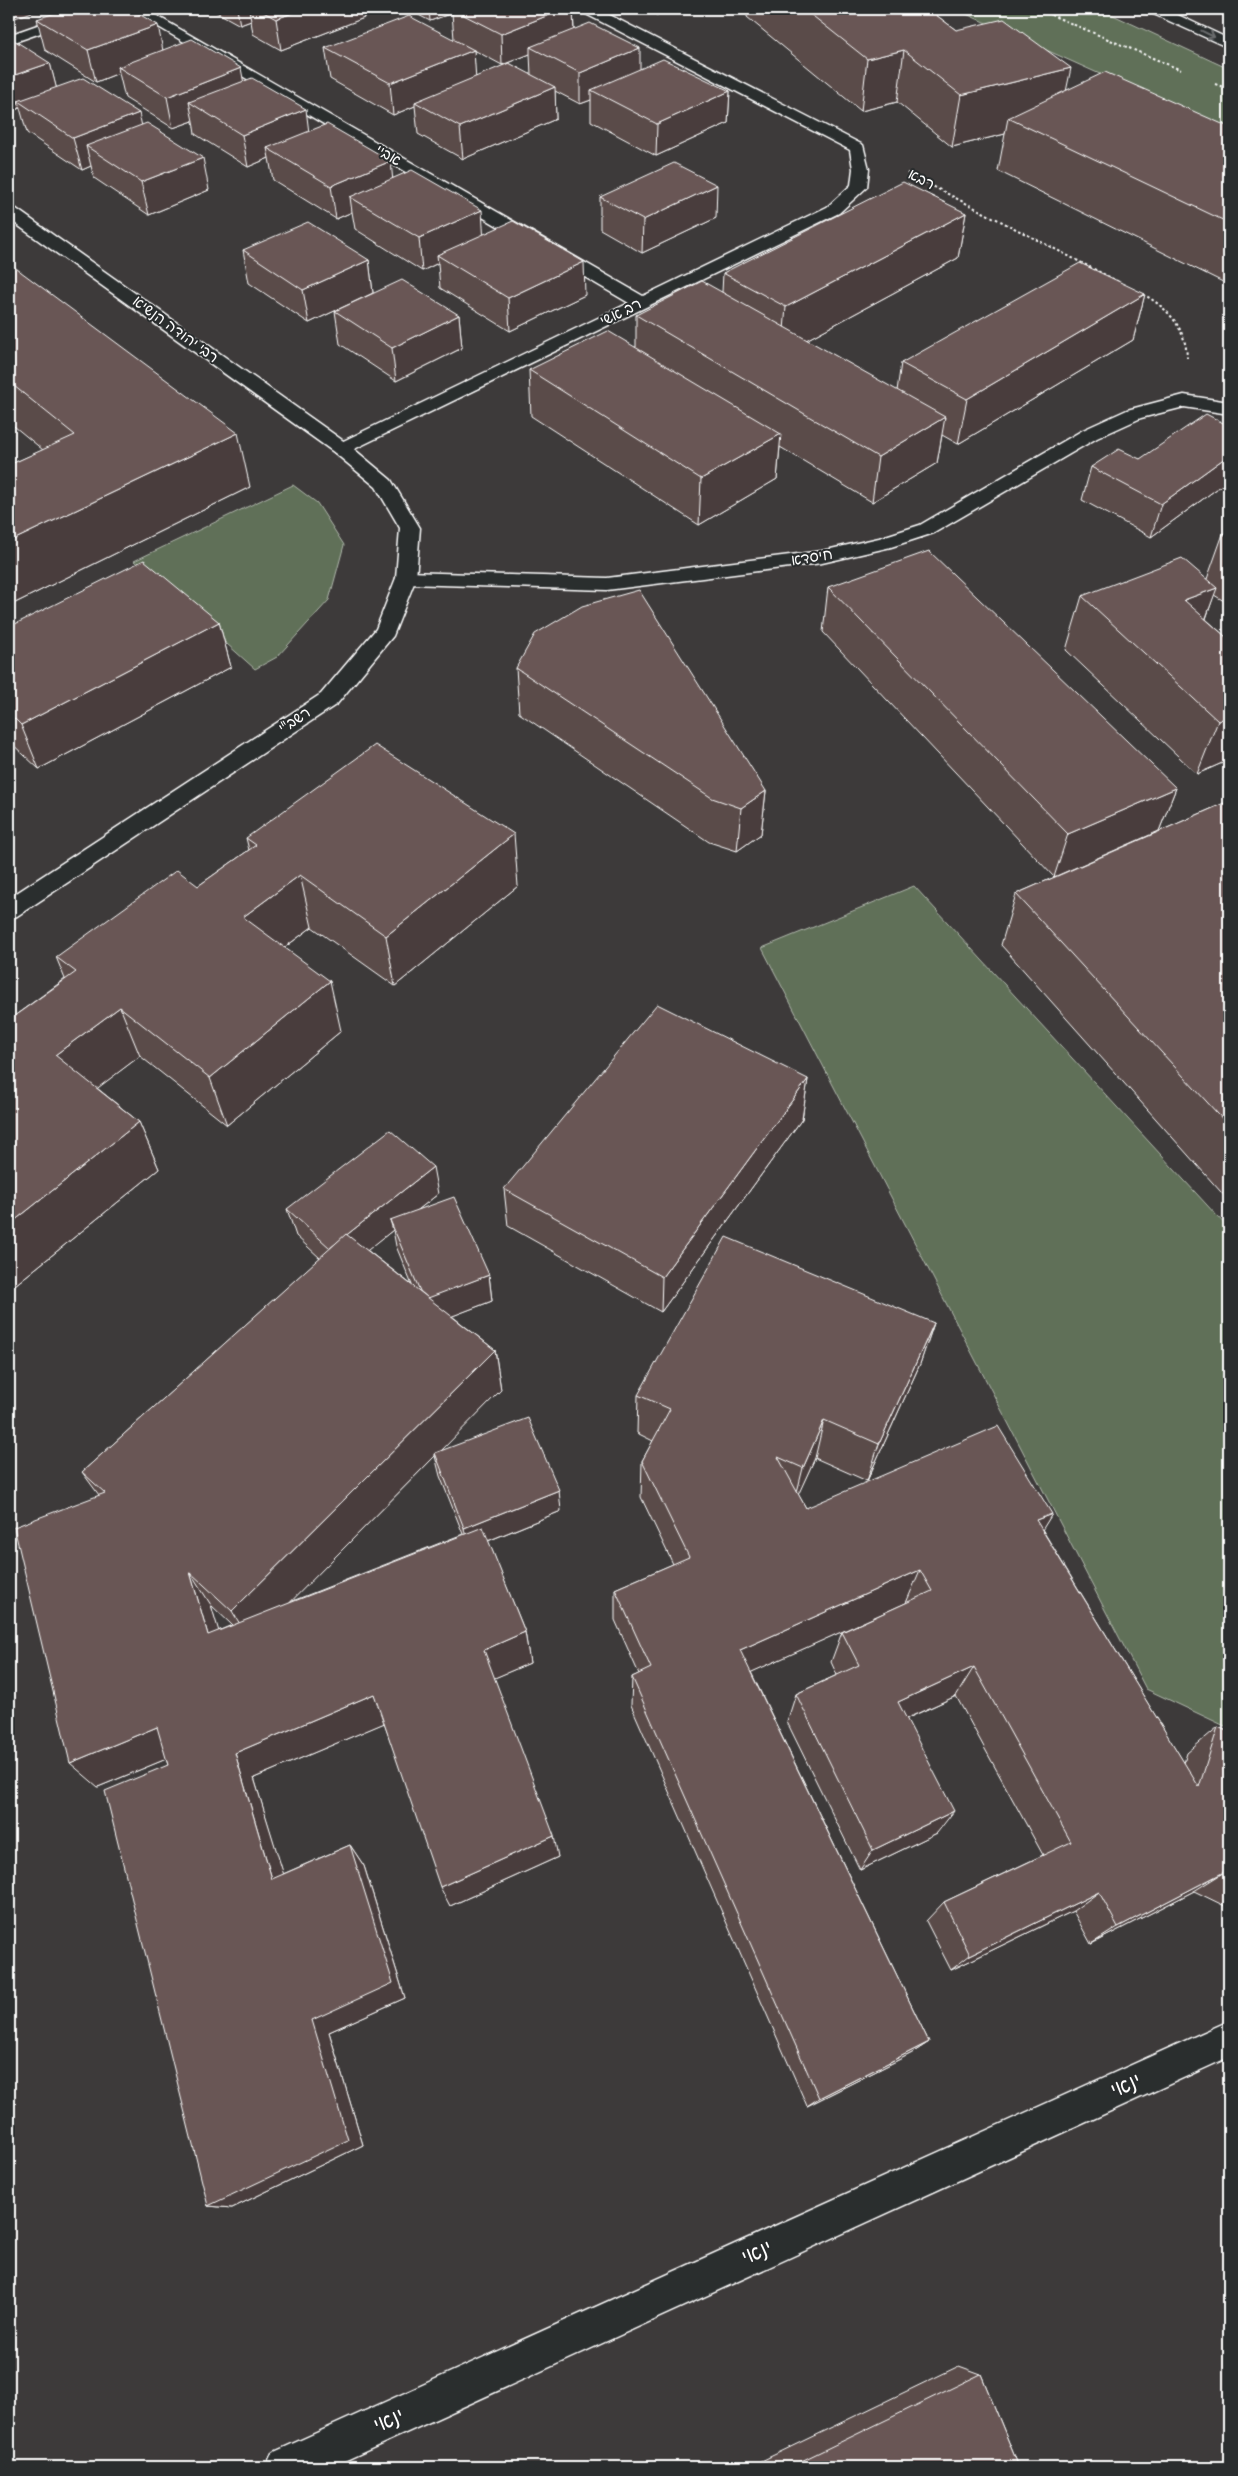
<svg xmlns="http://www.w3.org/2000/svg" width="1238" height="2476" viewBox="0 0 1238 2476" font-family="Mynerve,'Playpen Sans Hebrew',sans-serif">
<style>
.green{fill:#607059;stroke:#b0b8ac}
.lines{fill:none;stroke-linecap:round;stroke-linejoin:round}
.minor-casing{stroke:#fff;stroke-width:3}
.tertiary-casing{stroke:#fff;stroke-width:3}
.secondary-casing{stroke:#fff;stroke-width:3}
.path{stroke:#fff;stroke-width:2;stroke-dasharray:2.5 2.5;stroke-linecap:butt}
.minor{fill:#2a2d2e;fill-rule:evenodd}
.tertiary{fill:#2a2d2e;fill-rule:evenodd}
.secondary{fill:#2a2d2e;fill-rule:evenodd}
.wall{fill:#5a4b49;stroke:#fff;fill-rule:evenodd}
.shaded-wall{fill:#4a3d3c;stroke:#fff}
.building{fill:#695755;stroke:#fff}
.oneway{stroke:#6a6c6d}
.labels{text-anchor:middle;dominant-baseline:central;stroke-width:4;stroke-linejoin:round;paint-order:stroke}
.far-street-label{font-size:15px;fill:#fff;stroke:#2a2d2e}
.near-street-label{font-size:21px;fill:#fff;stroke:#2a2d2e}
</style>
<rect width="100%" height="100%" fill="#3d3a3a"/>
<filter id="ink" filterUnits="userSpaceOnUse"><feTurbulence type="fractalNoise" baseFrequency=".02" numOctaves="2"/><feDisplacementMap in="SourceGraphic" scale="10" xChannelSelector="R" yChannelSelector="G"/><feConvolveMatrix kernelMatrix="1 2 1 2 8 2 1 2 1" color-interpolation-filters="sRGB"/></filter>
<g filter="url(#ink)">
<g class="green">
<polygon points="955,9 1100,9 1229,69 1229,132"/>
<polygon points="293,485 317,503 344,545 329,600 277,657 255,669 134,561"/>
<polygon points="914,886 1229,1229 1229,1728 1146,1689 762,948"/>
</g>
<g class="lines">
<defs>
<g id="minor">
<polygon points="83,9 103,9 101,12 9,44 9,35"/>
<polygon points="128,9 145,9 643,296 827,207 851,185 853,169 850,150 582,12 580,9 598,9 863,145 869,169 867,187 839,213 342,455 335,453 332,449 335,445 629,303"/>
<polygon points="1184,395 1229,402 1229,414 1184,407 1141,418 1097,438 934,533 891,547 822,563 607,590 406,584 399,583 396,578 399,573 406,572 607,578 822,551 879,538 920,525 1083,430 1127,410"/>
<polygon points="1229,2021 1229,2057 331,2467 266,2467 272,2453"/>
</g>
<polygon id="tertiary" points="9,206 15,208 349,445 391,480 420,528 416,578 393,636 337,704 17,916 9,919 9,898 321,694 376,629 396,578 400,528 376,487 335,453 9,219"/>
<polygon id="secondary" points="1147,9 1165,9 1229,39 1229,48 1149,12"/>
</defs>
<use href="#minor" class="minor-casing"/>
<use href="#tertiary" class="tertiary-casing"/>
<use href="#secondary" class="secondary-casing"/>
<g class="path">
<polyline points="1037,9 1181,70"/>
<polyline points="1215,84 1229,89"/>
<polyline points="907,173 1121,283"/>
<path d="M1143,294c25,14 43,34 44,64"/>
</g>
<use href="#minor" class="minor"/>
<use href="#tertiary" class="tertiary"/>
<use href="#secondary" class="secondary"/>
</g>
<g class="wall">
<polygon points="211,9 362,9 364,18 281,50 253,34 251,21 240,25"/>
<path d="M407,9h166l1,20 66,40 90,22 -2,32 -72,33 -65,-35v-21l-11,4 -25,-13 1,28 -93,40 -45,-25 -3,-28 -22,9 -63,-36 -5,-31 129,-9 -2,-26 -22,8zM474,50l28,15 28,-11 1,21 -56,2z"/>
<polygon points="649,9 685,9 656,15"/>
<polygon points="748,9 928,9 956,30 1067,90 1229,127 1229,285 998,171 1005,134 952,147 897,102 861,111 747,17"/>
<polygon points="37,19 163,50 244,81 309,131 393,178 483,234 585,295 510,331 440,288 438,263 422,271 355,229 352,212 336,219 273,180 269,158 248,167 195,134 193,121 173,128 125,98 119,73 96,82 45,50"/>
<polygon points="50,63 56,87 142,125 209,190 149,215 94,178 91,166 82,170 27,133 20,108 9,112"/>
<polygon points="600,197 716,218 642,253 600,229"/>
<polygon points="966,213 958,258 806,340 897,391 901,363 1145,294 1133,340 958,444 942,435 937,463 872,502 780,447 777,479 699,525 531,416 529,370 636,347 636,315 722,292 723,273"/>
<polygon points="243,250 369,260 373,293 309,323 249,283"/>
<polygon points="9,263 250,487 9,606 9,465 43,450 9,422"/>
<polygon points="335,311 459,315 462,348 396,381 340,344"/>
<polygon points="1229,426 1229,480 1151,537 1082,500 1091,467 1140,459"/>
<polygon points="1229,530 1229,604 1214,595 1206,619 1226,637 1229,635 1229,760 1197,774 1066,650 1082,596 1207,579 1223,534"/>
<polygon points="828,587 1176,788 1159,831 1054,877 823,632"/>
<polygon points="219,622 231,667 39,769 9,741 9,627"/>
<polygon points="516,668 766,791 761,834 737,851 709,842 519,713"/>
<polygon points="1229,801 1229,1201 1001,945 1016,894"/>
<polygon points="246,838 518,886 395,986 312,927 284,948 341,1031 227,1125 140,1056 97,1088 139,1122 159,1169 10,1289 9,1288 9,1018 10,1019 65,979 56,957 198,886 249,850"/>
<polygon points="808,1079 802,1119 661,1312 508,1226 504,1189"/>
<path d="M438,1194l-19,15 70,66 3,26 -40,15 43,34 6,40 -61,61 121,60 -73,30 37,91 5,31 -36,15 64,179 -108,49 -66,-183 -130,55 29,96 67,-29 14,21 41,132 -76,34 34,113 -131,63 -24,-2 -40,-441 -2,-6 -68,28 1,-292 -17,-23 238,-214 -24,-22 -9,-27zM393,1230l3,16 16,39 -45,-35zM435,1456l5,20 23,58 -173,68zM211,1605l21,20 -14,6z"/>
<polygon points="934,1323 920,1364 867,1481 815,1458 798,1494 806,1508 1052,1514 1042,1529 1184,1763 1187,1753 1218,1727 1229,1732 1229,1908 1194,1891 1091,1944 1073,1911 951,1970 926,1921 944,1902 1043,1855 956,1696 906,1719 937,1833 860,1870 787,1722 796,1694 837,1675 831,1662 842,1632 906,1603 751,1672 929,2042 912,2053 807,2106 631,1705 632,1677 639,1674 615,1620 615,1589 673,1564 641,1497 642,1461 653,1441 637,1433 638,1395"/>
<polygon points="959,2366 981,2374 1019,2467 749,2467"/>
</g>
<g class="shaded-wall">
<polygon points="9,9 41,9 9,20"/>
<polygon points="237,9 249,9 251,21 240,25"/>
<polygon points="303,9 362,9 364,18 281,50 276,19"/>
<polygon points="429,9 462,9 452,9 452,13 430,21"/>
<polygon points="564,9 573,9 574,36 530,47 530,54 502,65 501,34"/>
<polygon points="656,9 685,9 656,15"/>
<polygon points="158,25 164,56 118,67 119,73 96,82 88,50"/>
<polygon points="640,48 640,79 591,90 591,100 580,104 580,73"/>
<polygon points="474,50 476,81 415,102 415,106 393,115 390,83"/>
<polygon points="904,50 897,102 861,111 867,59"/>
<polygon points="50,63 58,94 18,101 20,108 9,112 9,77"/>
<polygon points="241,68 247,100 189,102 193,121 173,128 167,97"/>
<polygon points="1071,68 1060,120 1008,118 1005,134 952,147 961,95"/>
<polygon points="555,87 556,119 463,159 460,127"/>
<polygon points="730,91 728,123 656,156 657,124"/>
<polygon points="306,109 310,141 267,148 269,158 248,167 242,135"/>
<polygon points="139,113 146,145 86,146 91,166 82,170 73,138"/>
<polygon points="203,158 209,190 149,215 141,182"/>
<polygon points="391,161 394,193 350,197 352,212 336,219 331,186"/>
<polygon points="717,185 716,218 642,253 643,220"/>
<polygon points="482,210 484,243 437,255 438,263 422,271 419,238"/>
<polygon points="966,213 958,258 782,353 786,307"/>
<polygon points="369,260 373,293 309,323 303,290"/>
<polygon points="584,262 585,295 510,331 508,298"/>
<polygon points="1145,294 1133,340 958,444 967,399"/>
<polygon points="459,315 462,348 396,381 392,348"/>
<polygon points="945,417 937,463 872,502 878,457"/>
<polygon points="238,433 250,487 9,606 9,542"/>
<polygon points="781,434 777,479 699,525 701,479"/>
<polygon points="1229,455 1229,480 1151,537 1161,504"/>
<polygon points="1217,588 1197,642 1184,600"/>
<polygon points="219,622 231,667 39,769 21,725"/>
<polygon points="1229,716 1229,760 1197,774 1218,721"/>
<polygon points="1176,788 1159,831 1054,877 1068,834"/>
<polygon points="766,791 761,834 737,851 741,808"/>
<polygon points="514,834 518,886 395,986 386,936"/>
<polygon points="300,875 312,927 257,968 243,917"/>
<polygon points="330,981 341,1031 227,1125 210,1078"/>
<polygon points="120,1007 140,1056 78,1103 55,1055"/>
<polygon points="808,1079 802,1119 661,1312 662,1277"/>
<polygon points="139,1122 159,1169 10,1289 9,1287 9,1225"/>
<polygon points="433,1167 438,1194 394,1229 390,1220 393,1230 338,1274 330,1248"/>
<polygon points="489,1275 492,1301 429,1325 423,1299"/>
<polygon points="934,1323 920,1364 867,1481 879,1444"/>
<polygon points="495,1350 501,1390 436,1456 435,1453 435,1456 251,1642 232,1611"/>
<polygon points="824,1420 815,1458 794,1504 803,1468"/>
<polygon points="559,1490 561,1511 468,1549 464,1528"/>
<polygon points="1052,1514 1031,1548 1036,1520"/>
<polygon points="920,1570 906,1603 734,1680 740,1650"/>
<polygon points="190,1572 211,1605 229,1665 208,1635"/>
<polygon points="525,1632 530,1663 490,1680 484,1650"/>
<polygon points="974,1667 956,1696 883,1729 898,1702"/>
<polygon points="374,1694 387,1722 254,1778 291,1898 272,1879 235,1753"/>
<polygon points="157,1727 181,1753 98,1787 70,1763"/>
<polygon points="954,1811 937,1833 860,1870 873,1850"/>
<polygon points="554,1836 558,1857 450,1906 440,1887"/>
<polygon points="350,1845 364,1866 405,1998 329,2032 363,2145 232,2208 208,2206 312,2020"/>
<polygon points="1226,1871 1194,1891 1091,1944 1118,1927"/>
<polygon points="1099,1892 1073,1911 951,1970 970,1955"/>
<polygon points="929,2042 912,2053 807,2106 819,2098"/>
</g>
<g class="building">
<polygon points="67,9 130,9 158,25 88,50 37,19"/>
<polygon points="258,9 303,9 276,19"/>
<polygon points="452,9 564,9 501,34"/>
<polygon points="804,9 928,9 956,30 1004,19 1071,68 961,95 904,50 867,59"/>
<polygon points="409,16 474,50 390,83 325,48"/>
<polygon points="590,23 640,48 580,73 530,47"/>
<polygon points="9,37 50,63 9,77"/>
<polygon points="192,39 241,68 167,97 118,67"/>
<polygon points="663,59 730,91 657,124 591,90"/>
<polygon points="509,63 555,87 460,127 415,102"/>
<polygon points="1105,72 1229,127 1229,223 1008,118"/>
<polygon points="83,78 139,113 73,138 18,101"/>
<polygon points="252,78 306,109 242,135 189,102"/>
<polygon points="147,123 203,158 141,182 86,146"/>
<polygon points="327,124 391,161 331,186 267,148"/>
<polygon points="674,163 717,185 643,220 600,197"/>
<polygon points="412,170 482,210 419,238 350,197"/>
<polygon points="903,182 966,213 786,307 723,273"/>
<polygon points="513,221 584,262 508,298 437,255"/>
<polygon points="308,222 369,260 303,290 243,250"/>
<polygon points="9,263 238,433 9,542 9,465 75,435 9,382"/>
<polygon points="1080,263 1145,294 967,399 901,363"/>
<polygon points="402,280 459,315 392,348 335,311"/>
<polygon points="702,281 945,417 878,457 636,315"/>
<polygon points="608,331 781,434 701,479 529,370"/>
<polygon points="1206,414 1229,426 1229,455 1161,504 1091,467 1119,449 1140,459"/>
<polygon points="1229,530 1229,538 1223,534"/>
<polygon points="929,551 1176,788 1068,834 828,587"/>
<polygon points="1182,558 1217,588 1184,600 1226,637 1229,635 1229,716 1218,721 1082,596"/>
<polygon points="144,560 219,622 21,725 9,713 9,627"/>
<polygon points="639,590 766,791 741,808 712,798 516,668 535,634 582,606"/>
<polygon points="375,745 514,834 386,936 300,875 243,917 330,981 210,1078 120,1007 55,1055 139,1122 9,1225 9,1018 10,1019 76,972 56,957 177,870 198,886 256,845 246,838"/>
<polygon points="1229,801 1229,1126 1016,894"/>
<polygon points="657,1004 808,1079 662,1277 504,1189"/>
<polygon points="390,1130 433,1167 330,1248 287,1209"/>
<polygon points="454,1197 489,1275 428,1298 420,1291 390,1220"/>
<polygon points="346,1234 495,1350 232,1611 190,1572 208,1635 483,1527 525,1632 484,1650 554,1836 440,1887 374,1694 235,1753 272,1879 350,1845 393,1983 312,2020 348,2140 208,2206 105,1791 168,1765 157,1727 70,1763 14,1527 105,1493 82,1472"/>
<polygon points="726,1237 934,1323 879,1444 824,1420 803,1468 778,1457 806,1508 998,1426 1052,1514 1036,1520 1199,1787 1218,1727 1229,1732 1229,1872 1226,1871 1118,1927 1099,1892 970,1955 944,1902 1071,1842 974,1667 898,1702 954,1811 873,1850 796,1694 859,1665 842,1632 932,1591 920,1570 740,1650 929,2042 819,2098 632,1677 651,1668 615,1589 689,1557 642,1461 670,1409 638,1395"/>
<polygon points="528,1418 559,1490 464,1528 435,1453"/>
<polygon points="981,2374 1019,2467 789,2467"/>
</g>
<defs><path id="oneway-shaft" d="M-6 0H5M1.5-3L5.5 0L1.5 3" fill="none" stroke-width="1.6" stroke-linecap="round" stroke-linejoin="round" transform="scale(1.25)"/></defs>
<use class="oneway" href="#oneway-shaft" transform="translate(1208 34) rotate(26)"/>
</g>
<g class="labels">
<g class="far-street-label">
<text transform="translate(388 156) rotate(30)">אביי</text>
<text transform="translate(921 180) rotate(27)">רבא</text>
<text transform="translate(621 313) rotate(-26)">רב אשי</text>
<text transform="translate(175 330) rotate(36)">רבי יהודה הנשיא</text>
<text transform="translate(812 558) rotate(-9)">חיסדא</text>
<text transform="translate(295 721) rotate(-33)">רשב"י</text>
</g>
<g class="near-street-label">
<text transform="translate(1126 2086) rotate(-24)">ינאי</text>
<text transform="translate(757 2253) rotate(-24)">ינאי</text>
<text transform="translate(389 2421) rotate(-24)">ינאי</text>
</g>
</g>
<rect width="1238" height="2476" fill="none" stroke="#2a2d2e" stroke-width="30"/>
<rect x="15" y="15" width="1208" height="2446" fill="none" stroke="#fff" stroke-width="2" filter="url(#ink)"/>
</svg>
